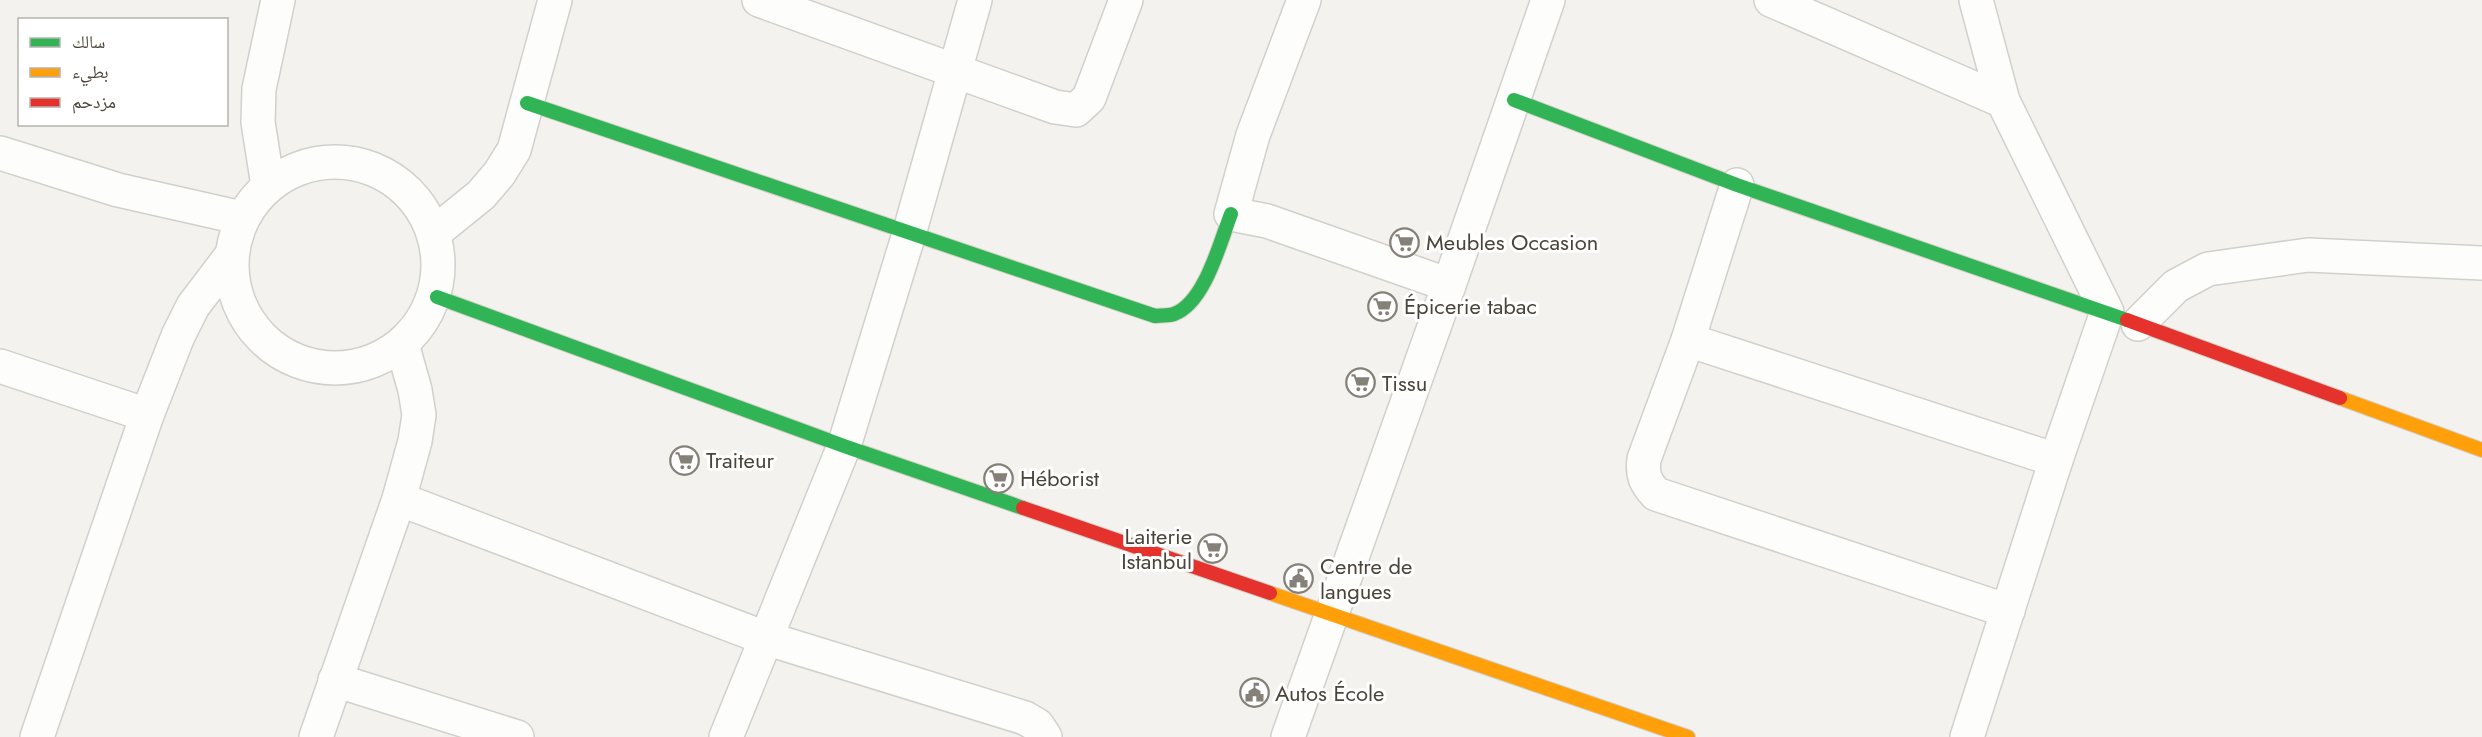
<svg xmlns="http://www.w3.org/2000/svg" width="2482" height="737" viewBox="0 0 2482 737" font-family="Jost,'Noto Naskh Arabic',sans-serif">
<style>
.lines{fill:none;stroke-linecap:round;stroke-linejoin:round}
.street-casing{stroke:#d2d0cb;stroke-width:36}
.fast-casing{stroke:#d3cfc5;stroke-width:16}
.slow-casing{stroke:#d3cfc5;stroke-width:16}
.jam-casing{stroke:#d3cfc5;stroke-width:16}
.street{stroke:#fdfdfc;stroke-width:33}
.fast{stroke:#30b455;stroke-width:14}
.slow{stroke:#ff9f0a;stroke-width:14}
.jam{stroke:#e5322d;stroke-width:14}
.labels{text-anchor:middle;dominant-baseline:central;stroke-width:6;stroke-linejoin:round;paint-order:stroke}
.poi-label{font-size:22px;fill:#4b4439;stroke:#fff;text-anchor:start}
</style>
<rect width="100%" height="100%" fill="#f4f2ee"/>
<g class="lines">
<defs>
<g id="street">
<polyline points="759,0 1055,107 1076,110 1089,98 1126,0"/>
<polyline points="1304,0 1253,135 1231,214 1267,221 1449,285"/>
<polyline points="1771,0 2003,101"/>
<polyline points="0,153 118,190 242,218"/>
<circle cx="335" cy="265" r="103"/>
<path d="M1737,185l-49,155 -44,119c-2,16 1,23 12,35l352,117"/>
<polyline points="268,186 258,122 259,89 278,0"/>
<polyline points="434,233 481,195 499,174 514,150 555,0"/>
<polyline points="2138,324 2176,286 2208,269 2308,255 2482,263"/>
<polyline points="1688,340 2056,460"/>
<polyline points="0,366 147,415"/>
<polyline points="399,499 765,638 1025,718 1037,725 1045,737"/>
<polyline points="335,680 517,737"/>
<polyline points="37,737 147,415 178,336 193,306 231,256"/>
<polyline points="316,737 399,499 415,441 419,415 415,390 402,344"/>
<polyline points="726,737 844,446 909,234 975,0"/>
<polyline points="1288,737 1449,285 1548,0"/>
<polyline points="1967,737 2056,460 2107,312 2003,101 1976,0"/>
</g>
<g id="fast">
<polyline points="1514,100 1737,185 2127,320"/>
<path d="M527,103l628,213c6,-1 13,0 19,-2 31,-11 46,-72 57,-100"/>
<polyline points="437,297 844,446 1023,508"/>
</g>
<g id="slow">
<polyline points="2340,398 2482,450"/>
<polyline points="1270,593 1688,737"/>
</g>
<g id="jam">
<polyline points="2127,320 2340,398"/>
<polyline points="1023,508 1270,593"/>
</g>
</defs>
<use href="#street" class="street-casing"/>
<use href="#fast" class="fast-casing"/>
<use href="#slow" class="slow-casing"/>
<use href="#jam" class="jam-casing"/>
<use href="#street" class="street"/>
<use href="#fast" class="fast"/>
<use href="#slow" class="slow"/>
<use href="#jam" class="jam"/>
</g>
<defs>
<symbol id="supermarket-ring" viewBox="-11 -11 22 22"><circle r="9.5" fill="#fff" stroke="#868178" stroke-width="1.5"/><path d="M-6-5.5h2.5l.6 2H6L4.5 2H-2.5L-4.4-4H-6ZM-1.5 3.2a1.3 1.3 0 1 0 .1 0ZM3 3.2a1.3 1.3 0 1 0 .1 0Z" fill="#868178"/></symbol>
<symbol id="civic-ring" viewBox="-11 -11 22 22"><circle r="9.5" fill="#fff" stroke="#868178" stroke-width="1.5"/><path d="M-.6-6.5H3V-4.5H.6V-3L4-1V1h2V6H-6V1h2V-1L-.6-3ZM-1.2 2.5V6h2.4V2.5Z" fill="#868178"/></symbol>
</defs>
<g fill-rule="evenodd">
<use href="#supermarket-ring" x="1388" y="226" width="33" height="33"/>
<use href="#supermarket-ring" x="1366" y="290" width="33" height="33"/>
<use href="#supermarket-ring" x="1344" y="366" width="33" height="33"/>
<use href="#supermarket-ring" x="668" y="444" width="33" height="33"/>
<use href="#supermarket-ring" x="982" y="462" width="33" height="33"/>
<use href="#supermarket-ring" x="1196" y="532" width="33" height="33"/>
<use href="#civic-ring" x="1282" y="562" width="33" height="33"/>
<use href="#civic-ring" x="1238" y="676" width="33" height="33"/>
</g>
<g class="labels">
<g class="poi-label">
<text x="1426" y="242">Meubles Occasion</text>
<text x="1404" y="306">Épicerie tabac</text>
<text x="1382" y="383">Tissu</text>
<text x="706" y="460">Traiteur</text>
<text x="1020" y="478">Héborist</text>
<text x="1192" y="536" text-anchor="end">Laiterie<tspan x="1192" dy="25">Istanbul</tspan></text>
<text x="1320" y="566">Centre de<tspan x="1320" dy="25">langues</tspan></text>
<text x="1275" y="693">Autos École</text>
</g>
</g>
<rect x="18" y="18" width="210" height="108" fill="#ffffff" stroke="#b7b4b0" stroke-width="1.5"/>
<rect x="30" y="38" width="30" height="9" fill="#30b455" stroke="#b7b4b0" stroke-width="1.5"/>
<text x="72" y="48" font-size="18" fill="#4b4439">سالك</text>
<rect x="30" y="68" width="30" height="9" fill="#ff9f0a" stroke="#b7b4b0" stroke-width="1.5"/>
<text x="72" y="78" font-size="18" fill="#4b4439">بطيء</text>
<rect x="30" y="98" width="30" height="9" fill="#e5322d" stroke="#b7b4b0" stroke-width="1.5"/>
<text x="72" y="108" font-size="18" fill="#4b4439">مزدحم</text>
</svg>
